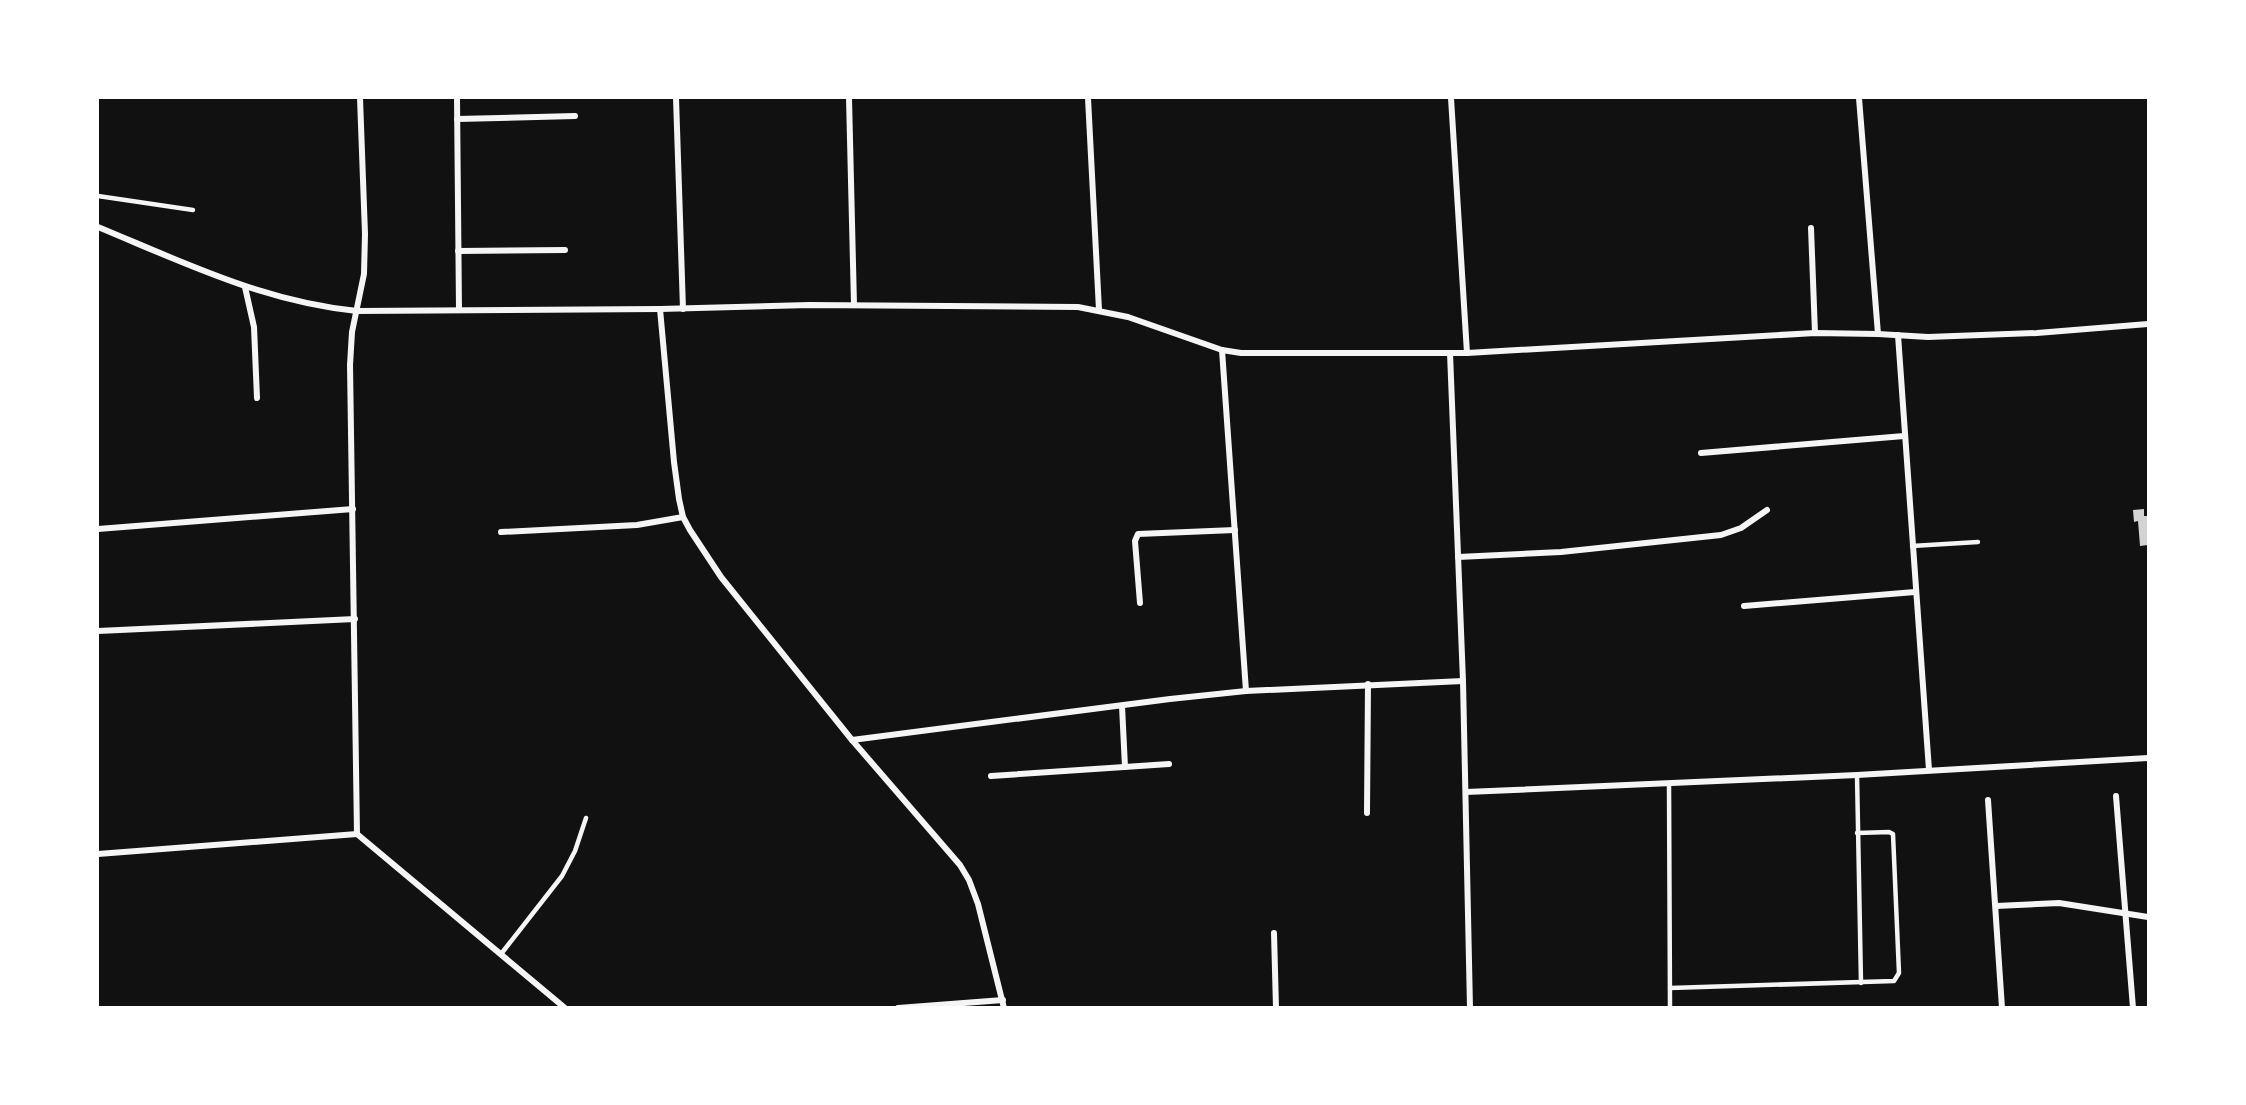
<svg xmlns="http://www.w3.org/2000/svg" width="2246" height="1105" viewBox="0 0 2246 1105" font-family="Raleway,sans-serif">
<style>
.building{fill:#d3d3d3}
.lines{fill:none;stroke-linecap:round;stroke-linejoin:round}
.service{stroke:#f5f5f5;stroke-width:4.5}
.minor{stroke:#f5f5f5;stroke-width:6}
</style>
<rect width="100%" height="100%" fill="#111"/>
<polygon class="building" points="2144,509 2144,516 2148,516 2148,545 2140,546 2138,521 2134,522 2133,510"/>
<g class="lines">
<g class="service">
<polyline points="98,196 193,210"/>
<polyline points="1912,546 1978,542"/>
<polyline points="1857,775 1861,983"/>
<polyline points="1669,783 1670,1008"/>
<polyline points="501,954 562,876 575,851 586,818"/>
<polyline points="1670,988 1894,981 1899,973 1893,834 1889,832 1857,833"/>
</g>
<g class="minor">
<polyline points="457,98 459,310"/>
<polyline points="676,98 683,309"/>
<polyline points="849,98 854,305"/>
<polyline points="1088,98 1099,310"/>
<polyline points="1451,98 1467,353"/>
<polyline points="1859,98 1878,334"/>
<polyline points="457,119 575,116"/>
<path d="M98,227c87,36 164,74 259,84l303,-2 149,-4 269,2 50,10 94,33 19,3h226l348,-20 63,1 50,3 109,-4 111,-9"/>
<polyline points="1811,228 1815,333"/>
<polyline points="458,251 565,250"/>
<polyline points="245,287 254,327 257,398"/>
<polyline points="660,309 674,462 679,499 683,517 690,530 721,577 852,740 960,865 969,880 978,904 1004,1008"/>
<polyline points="1898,335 1929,770"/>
<polyline points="1222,350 1246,691"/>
<polyline points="1450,353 1463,681 1470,1008"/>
<polyline points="1701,453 1904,436"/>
<polyline points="98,529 353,509"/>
<polyline points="501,532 637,525 683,517"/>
<polyline points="1458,557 1561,552 1721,535 1741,528 1767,510"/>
<polyline points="1140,603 1135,541 1138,534 1235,530"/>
<polyline points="1744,606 1915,592"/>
<polyline points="98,631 355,619"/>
<polyline points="1122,706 1125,767"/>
<polyline points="852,740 1170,699 1246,691 1463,681"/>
<polyline points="991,776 1169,764"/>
<polyline points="1466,792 1857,775 2148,758"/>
<polyline points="2116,796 2133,1008"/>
<polyline points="1988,800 2002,1008"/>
<polyline points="1367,813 1368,684"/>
<polyline points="357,834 350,365 352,332 364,274 365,234 360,98"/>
<polyline points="357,834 565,1008"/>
<polyline points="98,854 357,834"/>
<polyline points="1996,906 2059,903 2148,917"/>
<polyline points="1274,933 1276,1008"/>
<polyline points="898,1008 1003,1000"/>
</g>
</g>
<rect width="2246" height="1105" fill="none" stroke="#ffffff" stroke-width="198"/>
</svg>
